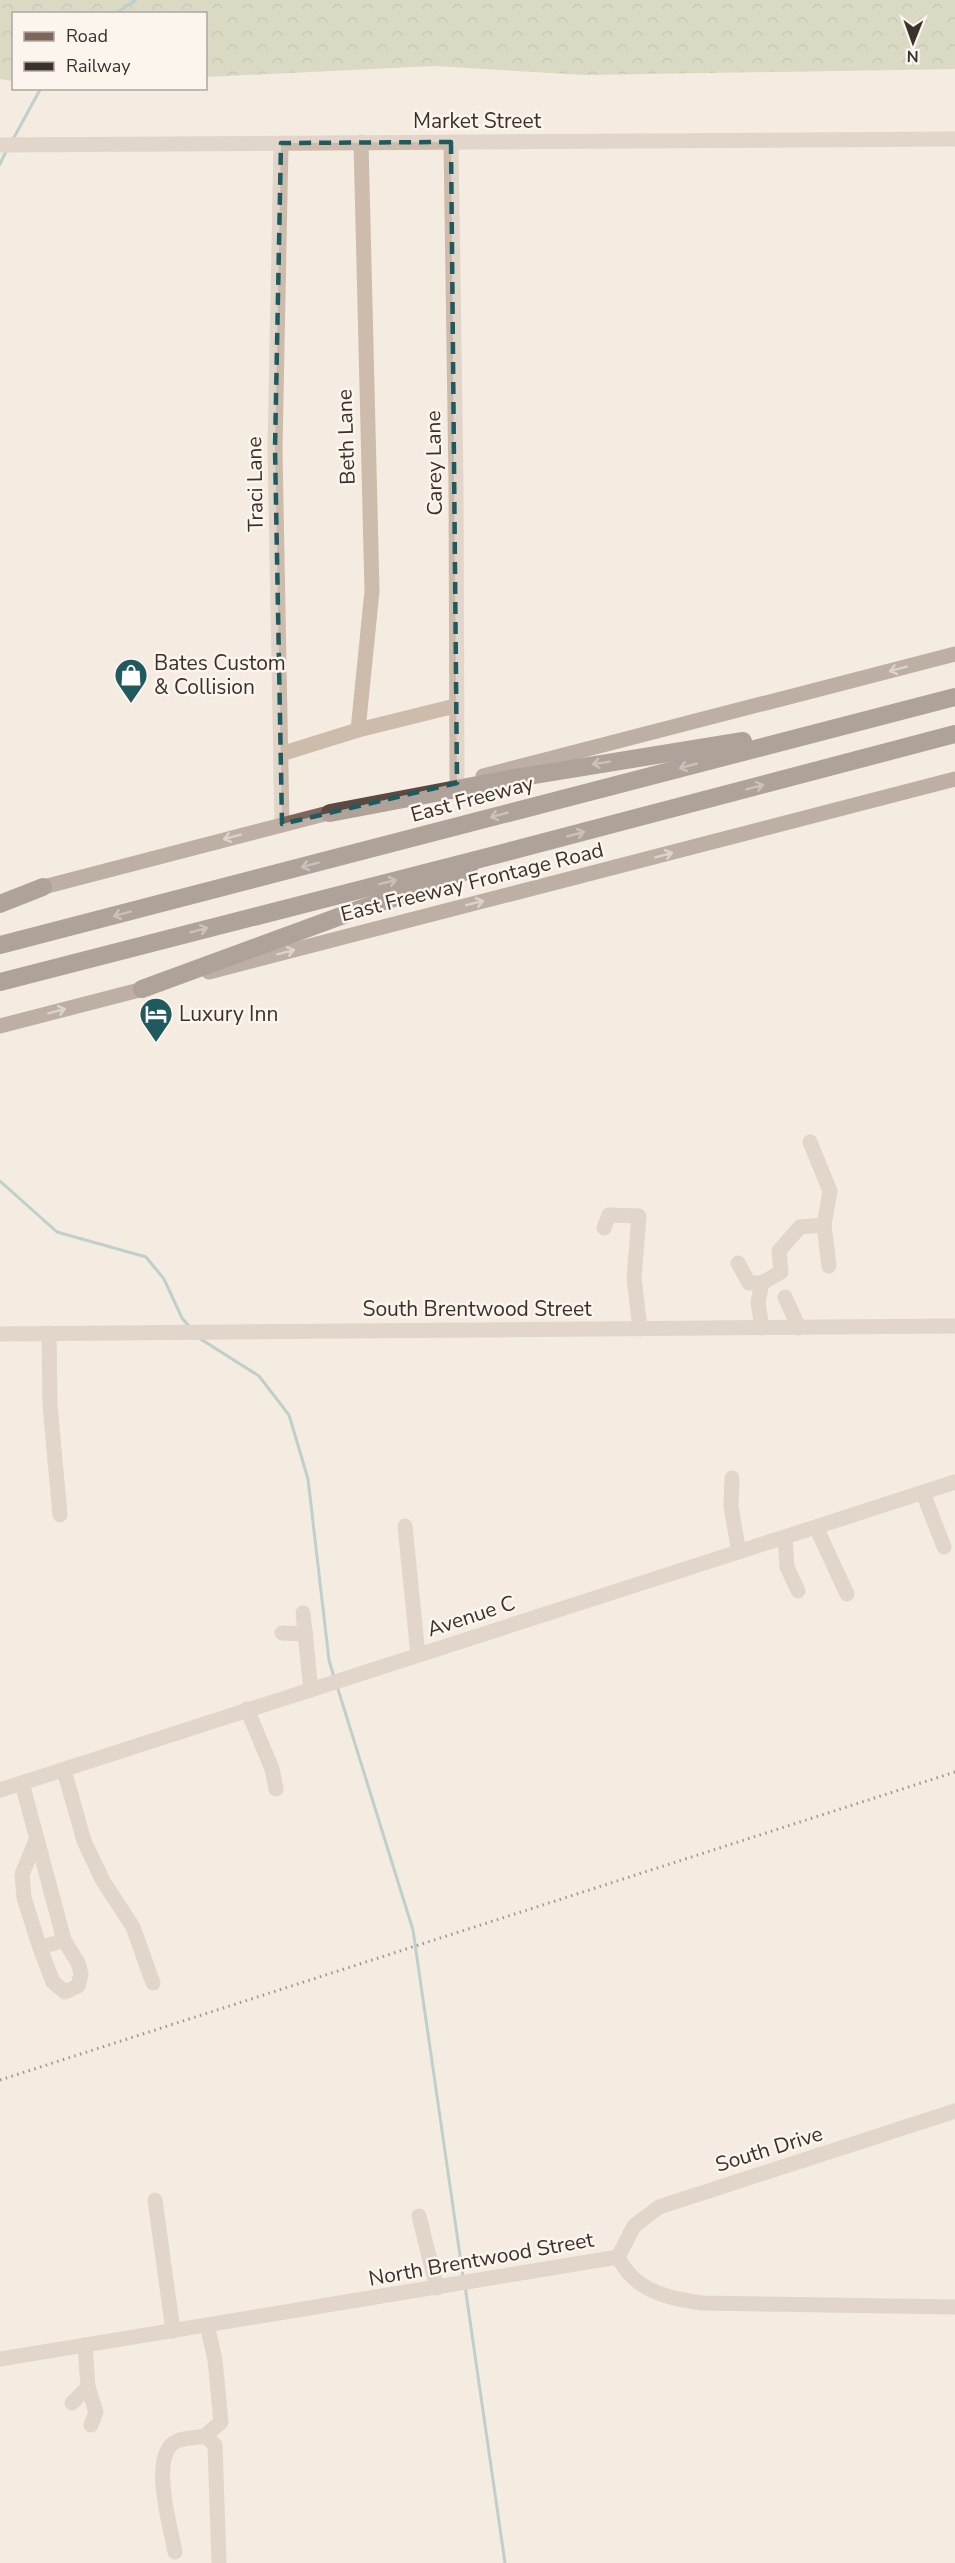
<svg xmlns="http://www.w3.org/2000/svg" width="955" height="2563" viewBox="0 0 955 2563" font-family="'Nunito Sans',sans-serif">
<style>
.forest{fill:url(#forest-crowns)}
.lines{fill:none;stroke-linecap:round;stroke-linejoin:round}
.stream{stroke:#7fb0b2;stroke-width:3}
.minor{stroke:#cdbbac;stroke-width:15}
.major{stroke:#7d675c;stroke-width:15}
.highway{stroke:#5c4a42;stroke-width:18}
.rail{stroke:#3b302b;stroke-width:3;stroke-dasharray:1.5 4.5;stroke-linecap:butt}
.oneway{stroke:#c2b5ac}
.oneway2{stroke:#9c8e87}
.marked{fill:none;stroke:#1f5a5e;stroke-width:4.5;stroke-dasharray:12 8;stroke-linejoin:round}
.labels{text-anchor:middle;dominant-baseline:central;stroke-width:5;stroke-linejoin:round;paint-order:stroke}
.street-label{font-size:21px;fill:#3b302b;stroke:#fbf5ee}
.poi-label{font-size:21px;fill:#3b302b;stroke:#fbf5ee;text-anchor:start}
</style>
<defs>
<pattern id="forest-crowns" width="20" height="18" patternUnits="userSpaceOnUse" patternTransform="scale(1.5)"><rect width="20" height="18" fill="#b8c4a0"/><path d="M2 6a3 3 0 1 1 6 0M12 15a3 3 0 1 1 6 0" fill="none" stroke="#97a083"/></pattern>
</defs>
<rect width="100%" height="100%" fill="#f4ebe1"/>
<polygon class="forest" points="0,0 955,0 955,69 585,75 435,66 206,77 206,14 14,14 13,81 0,79"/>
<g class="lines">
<g class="stream">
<polyline points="115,14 136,0"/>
<polyline points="12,141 41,88"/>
<polyline points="0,164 7,149"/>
<polyline points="0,1181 57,1232 146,1257 164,1279 182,1318 189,1326"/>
<polyline points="199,1338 259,1376 289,1415 308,1479 329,1660 334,1677"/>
<polyline points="337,1686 413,1930 463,2276"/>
<polyline points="465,2286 505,2563"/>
</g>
<g class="minor">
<polyline points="451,142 456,482 457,783"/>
<polyline points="281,143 275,449 282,824"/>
<polyline points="0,145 955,139"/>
<polyline points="358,730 372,591 361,142"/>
<polyline points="281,754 358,730 455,706"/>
<polyline points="810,1142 830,1191 824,1225 829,1266"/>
<polyline points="604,1228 609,1215 639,1216 634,1278 640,1329"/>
<polyline points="738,1263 749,1283 762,1283 781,1272 779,1251 800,1227 824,1225"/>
<polyline points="785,1297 799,1328"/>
<polyline points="762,1328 758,1302 762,1283"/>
<polyline points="49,1333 50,1405 60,1515"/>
<polyline points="0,1334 955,1326"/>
<polyline points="732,1478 731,1507 739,1552"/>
<polyline points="923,1493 944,1547"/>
<polyline points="405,1526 418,1655"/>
<polyline points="816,1527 847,1594"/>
<polyline points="785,1537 787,1567 798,1591"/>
<polyline points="303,1613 311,1690"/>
<polyline points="282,1633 306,1634"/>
<polyline points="247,1709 272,1769 276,1789"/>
<polyline points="64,1770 84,1841 103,1881 133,1927 153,1983"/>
<polyline points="22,1783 64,1940 40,1948 24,1898 22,1874 37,1838"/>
<polyline points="0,1790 955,1482"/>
<polyline points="40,1948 53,1982 65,1992 78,1986 81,1974 78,1963 64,1940"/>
<polyline points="155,2200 173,2331"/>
<polyline points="419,2216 437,2288"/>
<polyline points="618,2257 634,2226 659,2207 955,2111"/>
<path d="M0,2359l618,-102c17,34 48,41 84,46l253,4"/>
<polyline points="88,2387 96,2412 91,2425"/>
<polyline points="72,2403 88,2387 85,2345"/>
<polyline points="205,2436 221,2422 215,2360 207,2325"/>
<path d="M175,2552c-4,-24 -27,-98 2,-111 8,-4 20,-3 28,-5l10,9 4,118"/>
</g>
<g class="major">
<polyline points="483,776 955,654"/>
<polyline points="32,890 340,810"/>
<polyline points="209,972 955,779"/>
<polyline points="0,1026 151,987"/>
</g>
<g class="highway">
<polyline points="330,813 509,779 743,741"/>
<polyline points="0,904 43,887"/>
<polyline points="0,945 955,697"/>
<polyline points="0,982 499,854 955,734"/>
<polyline points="142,989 360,909 446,881 469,869"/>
</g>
<polyline class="rail" points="0,2080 955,1772"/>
</g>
<defs><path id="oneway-shaft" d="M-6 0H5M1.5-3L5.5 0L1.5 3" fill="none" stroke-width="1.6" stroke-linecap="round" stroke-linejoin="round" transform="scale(1.5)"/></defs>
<g class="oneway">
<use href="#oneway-shaft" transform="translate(898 669) rotate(165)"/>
<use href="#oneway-shaft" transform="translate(232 837) rotate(165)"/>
<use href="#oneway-shaft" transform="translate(664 855) rotate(-15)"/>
<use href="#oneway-shaft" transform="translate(475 903) rotate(-14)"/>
<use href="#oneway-shaft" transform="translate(286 952) rotate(-15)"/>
<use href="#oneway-shaft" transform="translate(57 1011) rotate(-15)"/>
</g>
<g class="oneway2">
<use href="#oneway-shaft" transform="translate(601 763) rotate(171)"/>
<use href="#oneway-shaft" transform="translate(688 766) rotate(165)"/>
<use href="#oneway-shaft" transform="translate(755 787) rotate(-15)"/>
<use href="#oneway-shaft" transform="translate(499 815) rotate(165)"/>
<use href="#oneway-shaft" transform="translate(576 834) rotate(-15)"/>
<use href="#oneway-shaft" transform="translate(310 865) rotate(165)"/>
<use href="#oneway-shaft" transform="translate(388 882) rotate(-14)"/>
<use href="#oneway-shaft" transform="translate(122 914) rotate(165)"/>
<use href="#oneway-shaft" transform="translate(199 930) rotate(-15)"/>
</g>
<path d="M0 0H955V2563H0ZM451,142l6,641 -175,41 -7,-375 6,-306z" fill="#f4ebe1" fill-opacity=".55" fill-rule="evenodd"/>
<path class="marked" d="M451,142l6,641 -175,41 -7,-375 6,-306z"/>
<defs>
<symbol id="shop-pin" viewBox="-11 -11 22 30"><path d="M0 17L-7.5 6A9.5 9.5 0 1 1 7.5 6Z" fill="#1f5a5e" stroke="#fbf5ee"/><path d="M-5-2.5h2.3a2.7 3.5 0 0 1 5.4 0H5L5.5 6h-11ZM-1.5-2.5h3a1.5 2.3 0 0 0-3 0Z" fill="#fff"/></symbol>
<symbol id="hotel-pin" viewBox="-11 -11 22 30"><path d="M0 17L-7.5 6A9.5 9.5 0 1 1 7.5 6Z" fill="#1f5a5e" stroke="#fbf5ee"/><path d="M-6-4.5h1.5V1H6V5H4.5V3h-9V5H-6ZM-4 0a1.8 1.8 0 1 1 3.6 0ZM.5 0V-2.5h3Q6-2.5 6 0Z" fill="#fff"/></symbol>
</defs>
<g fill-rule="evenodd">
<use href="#shop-pin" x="112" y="656" width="38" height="52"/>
<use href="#hotel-pin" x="137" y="995" width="38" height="52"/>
</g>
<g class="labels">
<g class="street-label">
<text x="477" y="121">Market Street</text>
<text transform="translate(346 437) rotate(-92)">Beth Lane</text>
<text transform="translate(434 463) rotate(-91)">Carey Lane</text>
<text transform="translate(255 484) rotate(-91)">Traci Lane</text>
<text transform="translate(472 799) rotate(-15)">East Freeway</text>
<text transform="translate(472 882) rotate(-14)">East Freeway Frontage Road</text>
<text x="477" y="1309">South Brentwood Street</text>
<text transform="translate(471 1616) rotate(-18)">Avenue C</text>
<text transform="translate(769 2149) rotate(-17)">South Drive</text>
<text transform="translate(481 2259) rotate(-10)">North Brentwood Street</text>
</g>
<g class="poi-label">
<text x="154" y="663">Bates Custom<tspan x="154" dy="24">&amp; Collision</tspan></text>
<text x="179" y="1014">Luxury Inn</text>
</g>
</g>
<rect x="12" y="12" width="195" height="78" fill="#fbf5ee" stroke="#aea6a0" stroke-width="1.5"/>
<rect x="24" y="32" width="30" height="9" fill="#7d675c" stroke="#aea6a0" stroke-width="1.5"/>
<text x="66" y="42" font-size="18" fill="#3b302b">Road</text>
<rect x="24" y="62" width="30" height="9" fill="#3b302b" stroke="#aea6a0" stroke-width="1.5"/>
<text x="66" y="72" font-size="18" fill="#3b302b">Railway</text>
<g transform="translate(913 42) rotate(181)" stroke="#fbf5ee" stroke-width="4.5" paint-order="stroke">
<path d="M0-4.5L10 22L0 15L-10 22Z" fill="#3b302b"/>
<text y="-9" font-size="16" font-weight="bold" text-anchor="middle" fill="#3b302b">N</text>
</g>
</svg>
